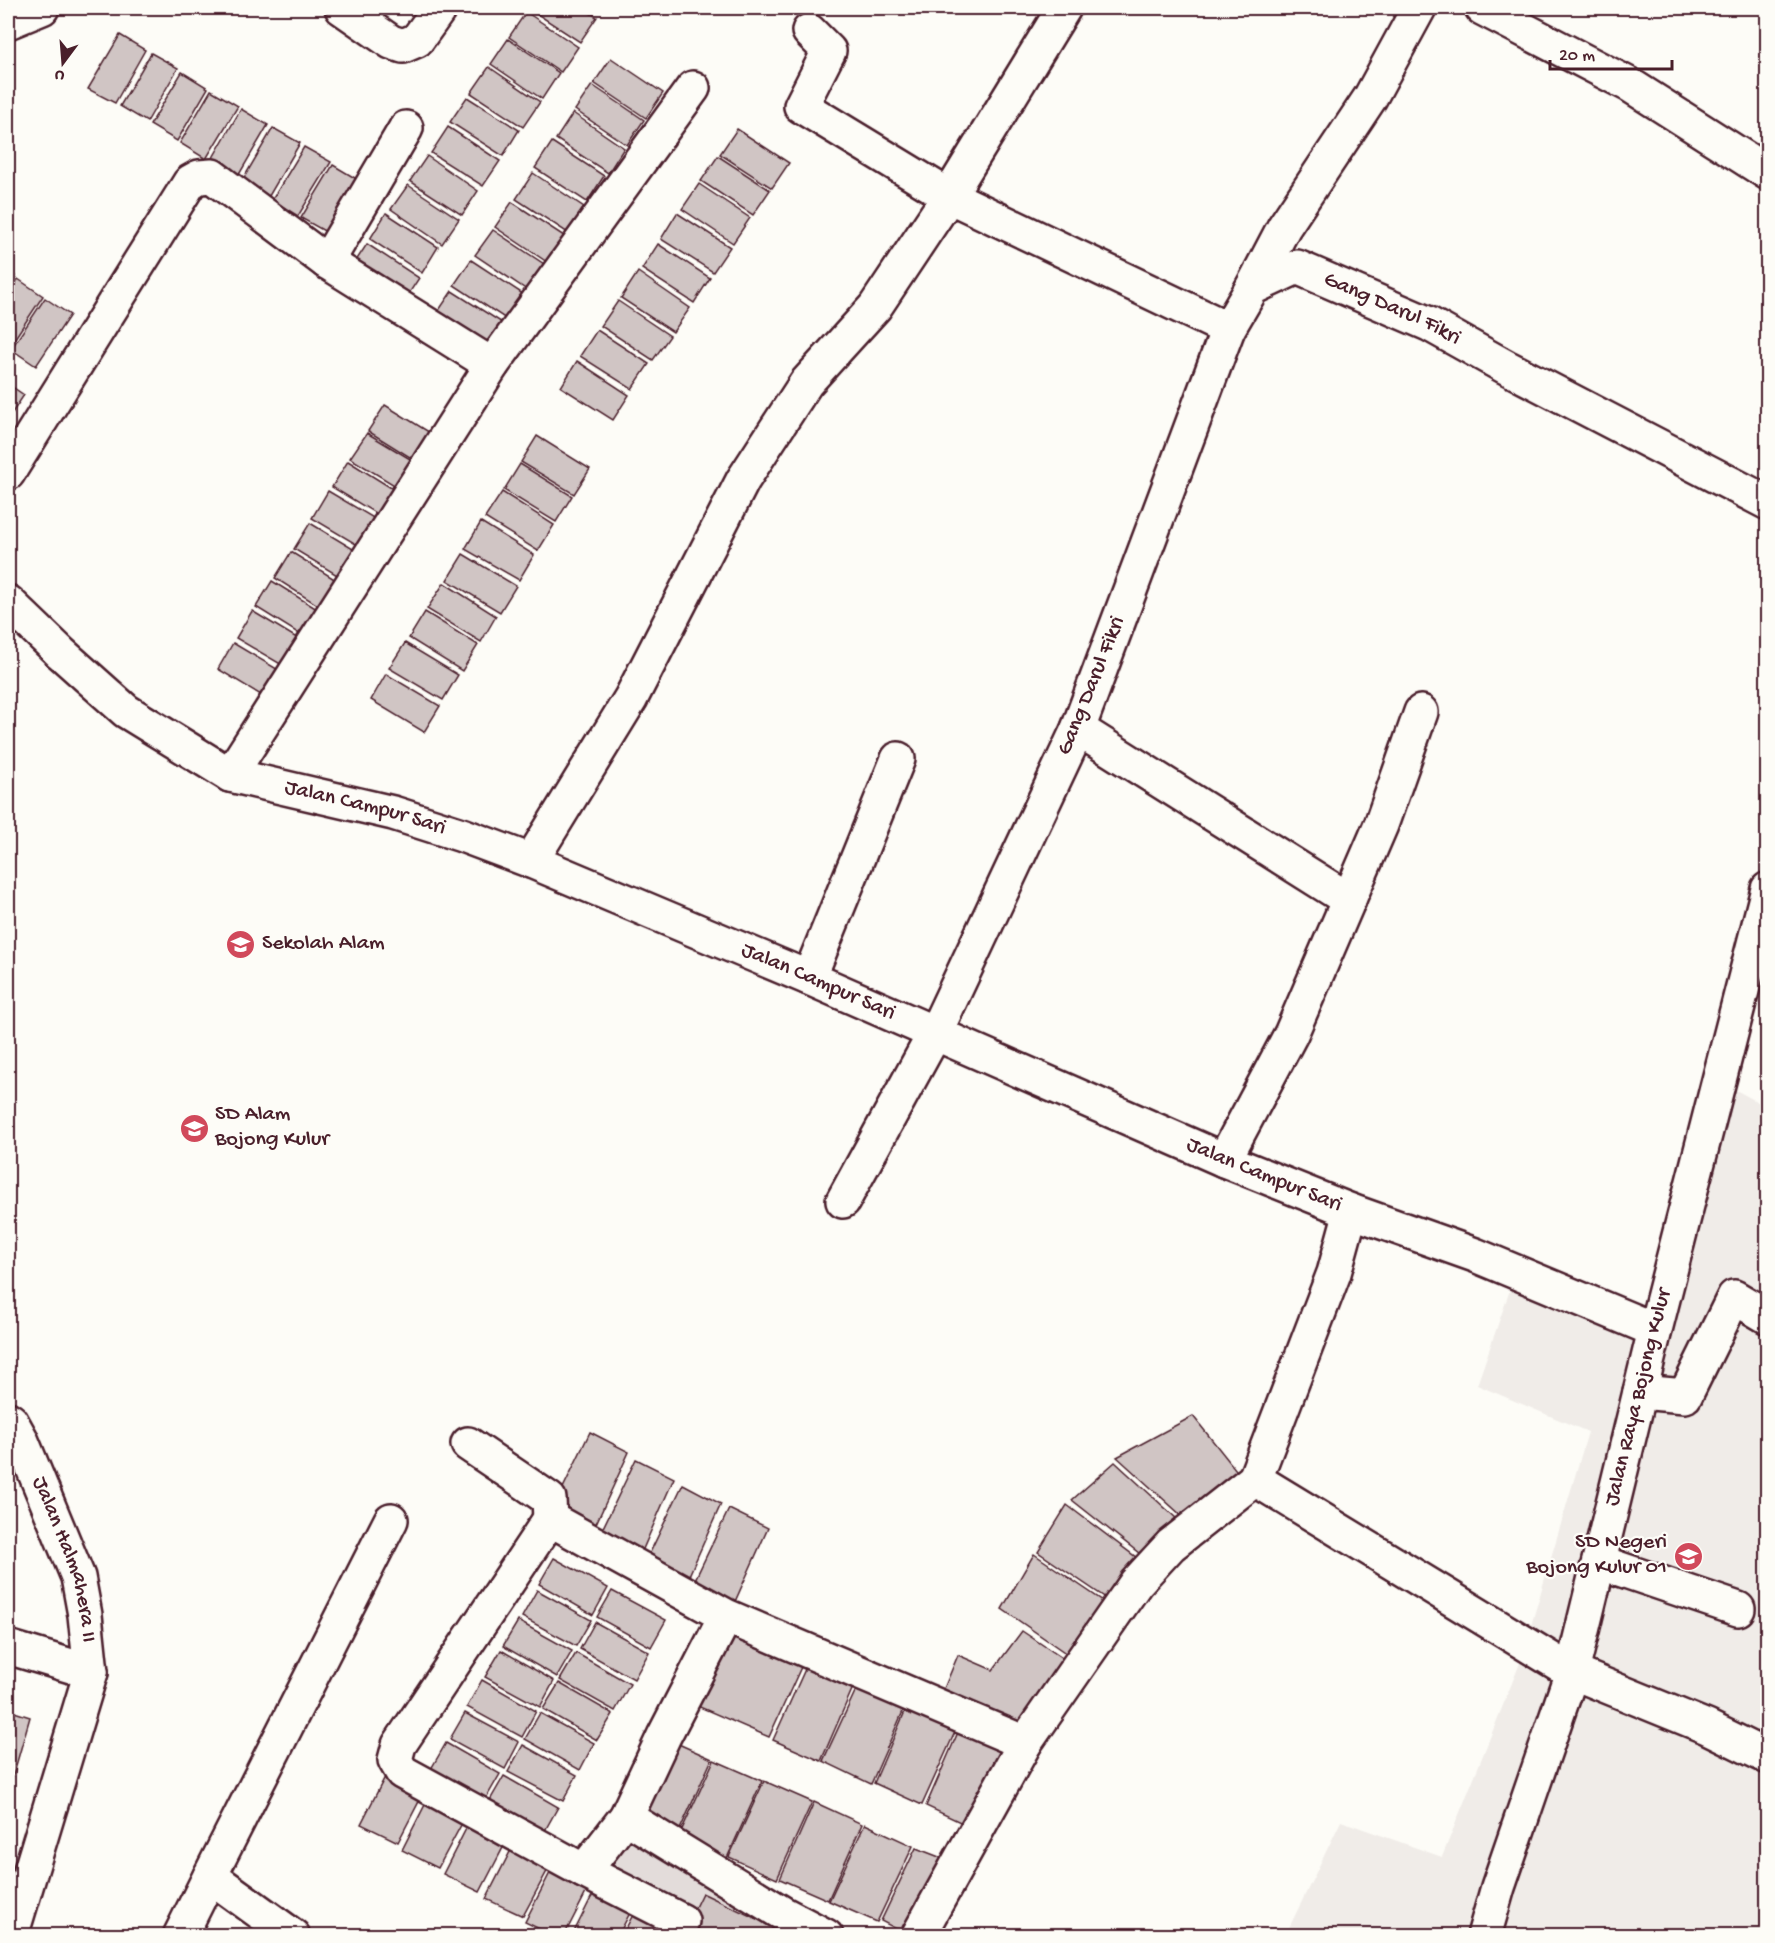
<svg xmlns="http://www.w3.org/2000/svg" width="1775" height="1943" viewBox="0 0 1775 1943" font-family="'Gochi Hand',sans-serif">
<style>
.built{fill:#f0ece8}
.green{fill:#e3dcda;stroke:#967e82;stroke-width:1.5}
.building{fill:#d0c5c4;stroke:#4a1f2b;stroke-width:1.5}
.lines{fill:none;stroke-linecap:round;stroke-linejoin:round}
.minor-casing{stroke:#4a1f2b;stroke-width:38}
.minor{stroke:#fdfcf7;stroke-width:33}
.labels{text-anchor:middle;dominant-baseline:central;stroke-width:4.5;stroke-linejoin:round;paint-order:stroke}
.street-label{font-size:22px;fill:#4a1f2b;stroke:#fdfcf7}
.poi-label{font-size:22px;fill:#4a1f2b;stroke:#fdfcf7;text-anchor:start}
</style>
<rect width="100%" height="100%" fill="#fdfcf7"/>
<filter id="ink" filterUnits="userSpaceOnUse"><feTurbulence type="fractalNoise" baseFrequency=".0167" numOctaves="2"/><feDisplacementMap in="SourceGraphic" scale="12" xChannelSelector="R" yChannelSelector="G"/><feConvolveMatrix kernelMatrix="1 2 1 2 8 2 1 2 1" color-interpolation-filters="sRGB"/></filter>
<g filter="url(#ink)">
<polygon class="built" points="1721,1082 1767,1107 1767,1935 1285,1936 1341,1821 1442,1857 1520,1663 1588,1432 1477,1385 1512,1284 1645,1327"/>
<polygon class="green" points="626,1817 782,1913 679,1920 584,1871"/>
<g class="building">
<polygon points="528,8 582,8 597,17 580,42"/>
<polygon points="526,12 578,47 561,72 509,37"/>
<polygon points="120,35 145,50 115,103 88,89"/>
<polygon points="508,39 559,73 542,99 491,64"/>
<polygon points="151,53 178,68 147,122 120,106"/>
<polygon points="611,58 663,93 646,118 594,83"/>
<polygon points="489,67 540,102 523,127 471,93"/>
<polygon points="182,72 208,88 177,141 150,125"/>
<polygon points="592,85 644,120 627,145 575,110"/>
<polygon points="211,90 238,106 206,159 180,143"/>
<polygon points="467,97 519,130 503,156 450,122"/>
<polygon points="241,109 268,125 237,178 210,163"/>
<polygon points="573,113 624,148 608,173 556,139"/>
<polygon points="448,127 500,161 483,186 431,153"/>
<polygon points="273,128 300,143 269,196 242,181"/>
<polygon points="737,129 789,163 772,188 720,154"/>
<polygon points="552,142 604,176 587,202 535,168"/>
<polygon points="304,147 331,162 298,216 272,200"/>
<polygon points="427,156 478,191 462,215 410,181"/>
<polygon points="718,156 770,190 753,215 701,181"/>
<polygon points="333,165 360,181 328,233 301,218"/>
<polygon points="533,173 584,207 568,233 516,199"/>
<polygon points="699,184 750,218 733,243 682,209"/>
<polygon points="408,185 459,219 442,244 391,209"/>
<polygon points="512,202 564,236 547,262 495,227"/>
<polygon points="386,213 438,247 422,273 370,239"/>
<polygon points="677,213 730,247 713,272 661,239"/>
<polygon points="493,230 544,264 527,290 475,255"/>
<polygon points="367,244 419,278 402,304 350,270"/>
<polygon points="658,244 710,278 694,303 642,269"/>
<polygon points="471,260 523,294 506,319 454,285"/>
<polygon points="8,271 15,276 8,288"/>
<polygon points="638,272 690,308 673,332 621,298"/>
<polygon points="18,279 43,296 9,347 8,346 8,295"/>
<polygon points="452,291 504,324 487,349 435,316"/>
<polygon points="45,298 70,315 36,366 11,349"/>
<polygon points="618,301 670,336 653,360 601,326"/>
<polygon points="597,330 649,364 632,389 580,356"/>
<polygon points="577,361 629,395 613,420 561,387"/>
<polygon points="8,384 24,395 8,419"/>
<polygon points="385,405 437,437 421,464 368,431"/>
<polygon points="367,433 420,465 404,491 350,458"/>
<polygon points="537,436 590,469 574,494 521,462"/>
<polygon points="348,461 401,494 385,519 332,487"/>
<polygon points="520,464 572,496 556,522 504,490"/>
<polygon points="328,491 382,523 366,550 312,518"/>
<polygon points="502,492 554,525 538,551 485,518"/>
<polygon points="481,522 534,555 519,580 465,549"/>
<polygon points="310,523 363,555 347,581 294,549"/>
<polygon points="291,552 344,585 327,611 275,578"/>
<polygon points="463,554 516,586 500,612 447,580"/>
<polygon points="272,581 325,614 309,640 256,607"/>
<polygon points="444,583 496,616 481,642 427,609"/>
<polygon points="252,611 305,643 289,669 236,638"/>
<polygon points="425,612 478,645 462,671 409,638"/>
<polygon points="233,643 287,675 271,701 218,669"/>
<polygon points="405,643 458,675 443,700 389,668"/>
<polygon points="386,674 440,706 424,732 371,700"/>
<polygon points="1193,1416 1240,1475 1182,1516 1117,1457"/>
<polygon points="590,1432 629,1452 594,1528 553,1509"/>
<polygon points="636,1459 674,1478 640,1556 599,1536"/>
<polygon points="1115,1462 1177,1519 1139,1553 1072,1500"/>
<polygon points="683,1484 721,1504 687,1580 646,1561"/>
<polygon points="1067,1505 1137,1558 1106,1598 1038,1552"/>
<polygon points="729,1509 768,1528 733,1606 692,1586"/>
<polygon points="1034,1554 1103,1601 1070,1656 1002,1609"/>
<polygon points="554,1558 608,1588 593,1615 539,1584"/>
<polygon points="537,1590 591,1620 576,1646 522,1617"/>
<polygon points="612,1591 666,1620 651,1647 597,1617"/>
<polygon points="518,1621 572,1651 557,1677 503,1646"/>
<polygon points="595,1622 649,1652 634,1679 580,1649"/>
<polygon points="728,1622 807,1654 769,1737 688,1702"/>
<polygon points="1022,1631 1068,1662 1022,1733 940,1698 958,1655 993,1670"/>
<polygon points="501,1650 554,1681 540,1707 485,1677"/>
<polygon points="576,1653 630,1684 615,1711 560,1680"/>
<polygon points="811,1656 858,1676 821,1761 773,1740"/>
<polygon points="861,1679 908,1700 871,1784 823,1761"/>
<polygon points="482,1680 536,1711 522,1737 467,1707"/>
<polygon points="559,1683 613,1714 597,1740 543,1709"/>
<polygon points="910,1700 960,1721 922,1805 874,1783"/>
<polygon points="8,1710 30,1717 13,1776 8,1774"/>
<polygon points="465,1713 519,1742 505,1769 450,1739"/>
<polygon points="540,1713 594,1743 580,1770 525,1739"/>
<polygon points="962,1723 1011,1744 973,1828 926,1806"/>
<polygon points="665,1738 712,1759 677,1836 630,1813"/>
<polygon points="446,1743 500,1774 485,1800 431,1769"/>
<polygon points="523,1745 577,1775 563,1801 508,1772"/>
<polygon points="714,1760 762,1781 727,1858 679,1836"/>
<polygon points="390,1767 427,1786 398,1842 361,1824"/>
<polygon points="504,1776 558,1807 543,1834 489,1802"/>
<polygon points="764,1781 812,1802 777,1879 729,1857"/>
<polygon points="431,1793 468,1812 438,1868 402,1850"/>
<polygon points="814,1802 862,1824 828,1900 780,1879"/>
<polygon points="472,1817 509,1836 480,1892 443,1874"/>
<polygon points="865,1824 913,1846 877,1922 829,1901"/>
<polygon points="515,1842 553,1860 523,1916 486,1899"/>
<polygon points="916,1848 947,1860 910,1936 881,1921"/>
<polygon points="554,1865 591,1883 564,1936 554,1936 525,1922"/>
<polygon points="597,1886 634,1905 618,1936 572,1936"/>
<polygon points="702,1893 780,1930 778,1936 681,1936"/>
<polygon points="637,1907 674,1925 669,1936 622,1936"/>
</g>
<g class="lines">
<defs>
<g id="minor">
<polyline points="342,8 391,42 403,46 417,40 440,8"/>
<polyline points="1482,8 1630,85 1768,173"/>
<polyline points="8,22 42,8"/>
<polyline points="809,31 829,51 801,106 949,196 1228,329 1078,729 935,1033 843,1201"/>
<polyline points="406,128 327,262 492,365"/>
<polyline points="1252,288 1284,227 1370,98 1419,8"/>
<path id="s1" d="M1228,329l24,-41 45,-21 132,57 77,43 262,136"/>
<polyline points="8,473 190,182 199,177 212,176 327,262"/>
<path id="s2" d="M8,602l53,51 65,58 104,64 163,38 69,22 69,26 278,117 415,182 127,51 124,44 180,75"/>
<polyline points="1078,729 1349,900"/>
<polyline points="230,775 492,365 693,88"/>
<polyline points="531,861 631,698 743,480 806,383 875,307 949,196 1064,8"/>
<polyline points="809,978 898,759"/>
<polyline points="1224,1160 1291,1034 1381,825 1421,712"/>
<polyline points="1640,1392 1685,1396 1734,1297 1768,1317"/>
<path id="s3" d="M8,1419l3,2 10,18 57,138 7,38 6,57 -80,264"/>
<polyline points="468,1444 549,1499 550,1519"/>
<polyline points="1255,1479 1334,1273 1351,1211"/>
<polyline points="1599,1562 1738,1609"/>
<polyline points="726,1616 664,1736 626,1817 584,1871 402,1772 395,1760 399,1745 550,1519 726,1616 1025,1743"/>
<polyline points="8,1647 91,1672"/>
<polyline points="626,1817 782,1913 826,1936"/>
<polyline points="584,1871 682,1921"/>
<polyline points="180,1936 210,1876"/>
<polyline points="293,1936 210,1876 391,1520"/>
<polyline points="918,1936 1025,1743 1136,1583 1171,1545 1255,1479 1572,1672 1707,1727 1768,1757"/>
<path id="s4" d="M1484,1936l14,-49 74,-215 83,-342 113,-441"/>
</g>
</defs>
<use href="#minor" class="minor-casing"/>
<use href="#minor" class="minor"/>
</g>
</g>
<defs>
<symbol id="school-disc" viewBox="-11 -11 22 22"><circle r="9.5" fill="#d1495b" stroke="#fdfcf7"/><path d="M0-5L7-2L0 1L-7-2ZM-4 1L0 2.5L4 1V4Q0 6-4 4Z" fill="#fff"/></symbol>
</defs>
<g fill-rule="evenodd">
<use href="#school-disc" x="224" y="928" width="33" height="33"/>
<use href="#school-disc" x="178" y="1112" width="33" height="33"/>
<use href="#school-disc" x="1672" y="1540" width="33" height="33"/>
</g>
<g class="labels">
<g class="street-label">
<text stroke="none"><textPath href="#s1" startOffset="201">Gang Darul Fikri</textPath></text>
<text transform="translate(1092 686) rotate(-68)">Gang Darul Fikri</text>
<text stroke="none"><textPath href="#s2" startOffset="422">Jalan Campur Sari</textPath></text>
<text stroke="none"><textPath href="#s2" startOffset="908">Jalan Campur Sari</textPath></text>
<text stroke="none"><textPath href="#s2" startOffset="1394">Jalan Campur Sari</textPath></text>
<text stroke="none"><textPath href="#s4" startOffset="561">Jalan Raya Bojong Kulur</textPath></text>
<text stroke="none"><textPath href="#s3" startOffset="153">Jalan Halmahera II</textPath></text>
</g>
<g class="poi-label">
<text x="262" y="944">Sekolah Alam</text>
<text x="215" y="1115">SD Alam<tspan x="215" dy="25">Bojong Kulur</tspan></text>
<text x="1667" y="1543" text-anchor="end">SD Negeri<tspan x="1667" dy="25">Bojong Kulur 01</tspan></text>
</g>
</g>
<rect width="1775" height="1943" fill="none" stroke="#fdfcf7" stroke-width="30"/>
<rect x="15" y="15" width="1745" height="1913" fill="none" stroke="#4a1f2b" stroke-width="2" filter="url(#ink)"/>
<g transform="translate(63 63) rotate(196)" stroke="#fdfcf7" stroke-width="4.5" paint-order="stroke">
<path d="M0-4.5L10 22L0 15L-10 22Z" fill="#4a1f2b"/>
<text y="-9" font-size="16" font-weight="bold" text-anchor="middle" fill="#4a1f2b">U</text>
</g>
<path d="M1550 60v9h122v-9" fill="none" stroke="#4a1f2b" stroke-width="3"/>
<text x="1559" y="60" font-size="18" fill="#4a1f2b" stroke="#fdfcf7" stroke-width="4.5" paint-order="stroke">20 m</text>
</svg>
